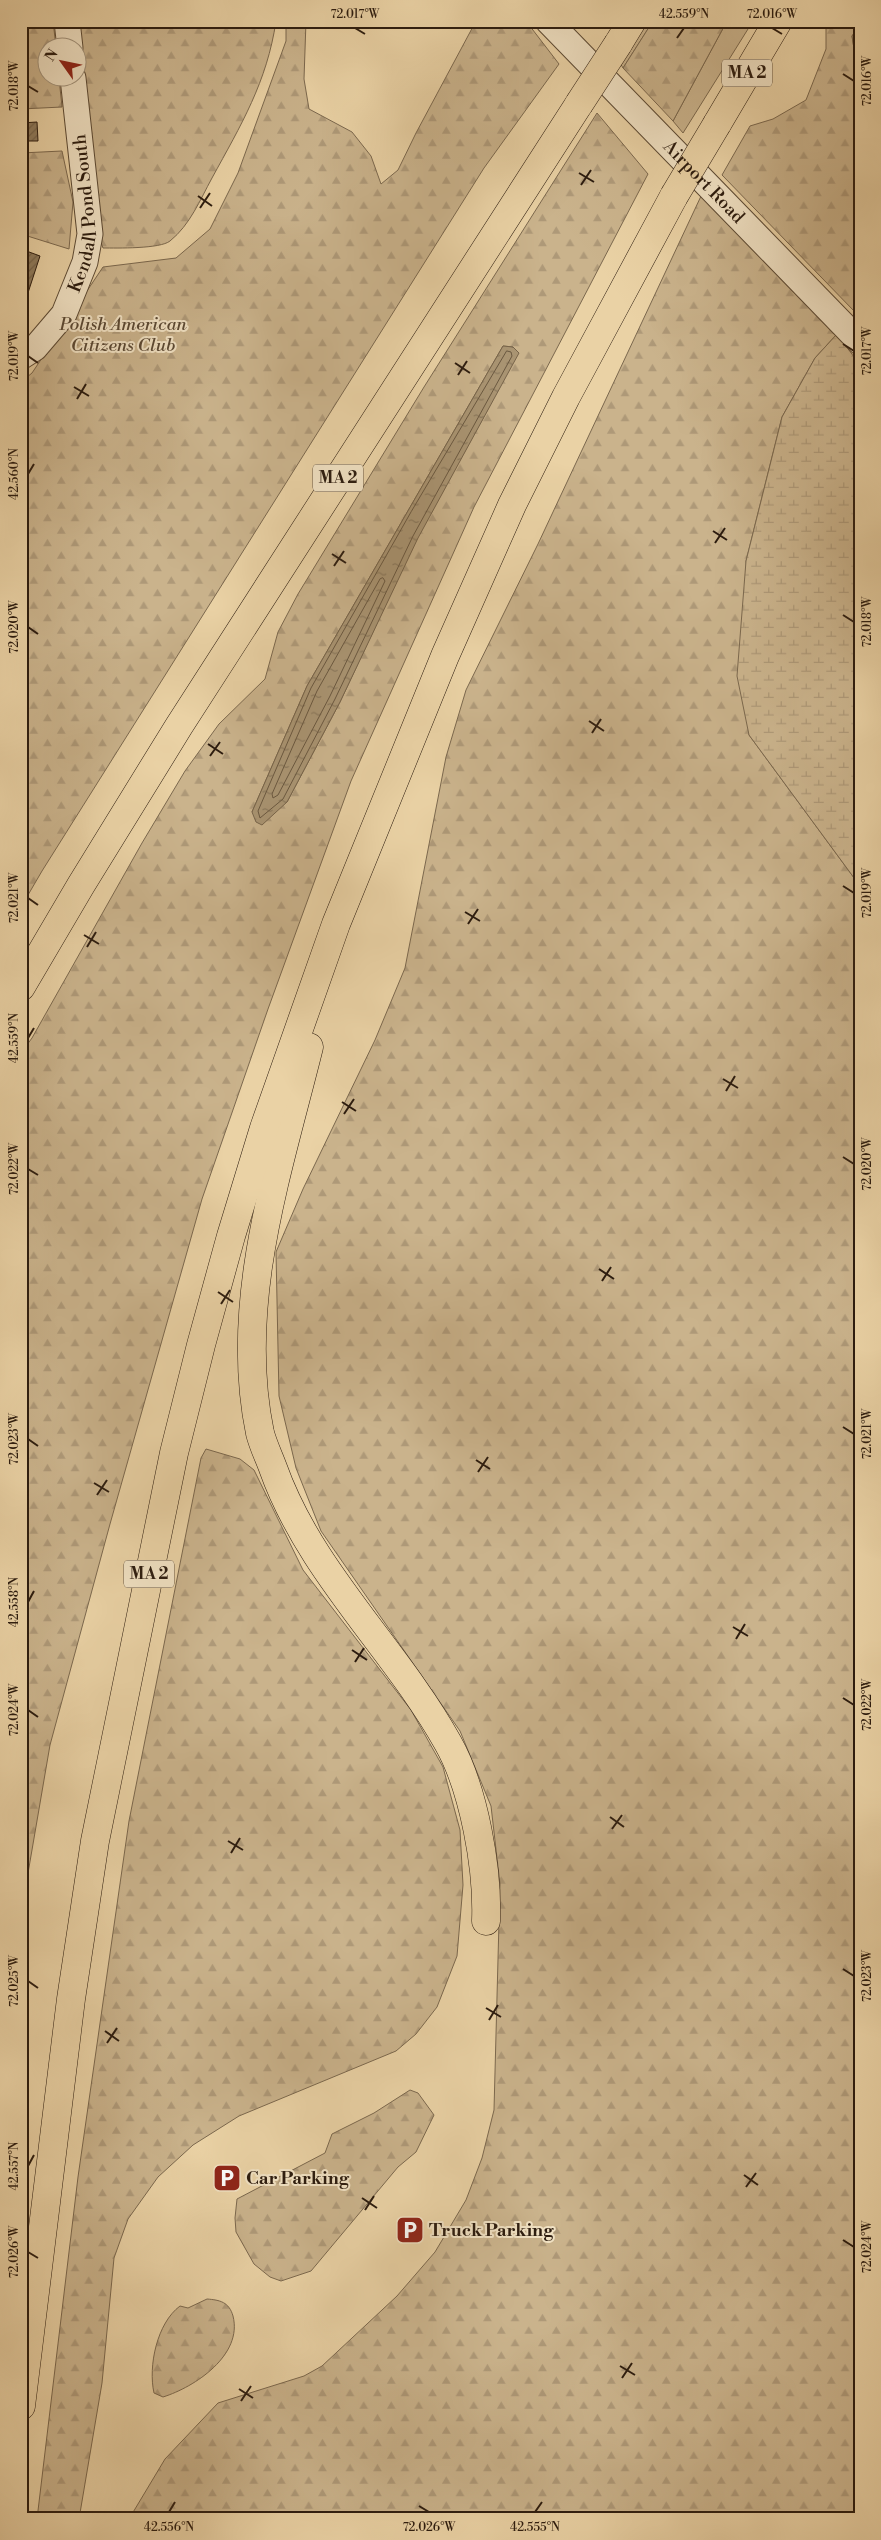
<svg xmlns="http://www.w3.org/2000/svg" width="881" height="2540" viewBox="0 0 881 2540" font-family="'Libre Bodoni',serif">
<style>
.green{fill:#cab38c;stroke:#7b684e}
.forest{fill:url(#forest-firs);stroke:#7b684e;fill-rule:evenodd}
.wetland{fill:url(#wetland-marsh);stroke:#7b684e}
.water{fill:url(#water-ripples);stroke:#77644a}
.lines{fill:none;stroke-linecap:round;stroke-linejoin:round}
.shore{stroke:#6a5840;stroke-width:1}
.building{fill:url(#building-hatch);stroke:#2c1c0f}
.minor-casing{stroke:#5c4a34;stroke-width:27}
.highway-casing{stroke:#2c1c0f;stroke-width:29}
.minor{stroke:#f1e2c4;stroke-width:25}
.highway{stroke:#ead2a5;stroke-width:28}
.highway-bridge-casing{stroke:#2c1c0f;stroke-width:29;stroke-linecap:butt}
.highway-bridge{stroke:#ead2a5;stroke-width:28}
.ticks{fill:none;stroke:#2c1c0f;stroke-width:2}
.labels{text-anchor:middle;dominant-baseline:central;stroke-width:4;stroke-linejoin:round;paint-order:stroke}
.shield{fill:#f1e2c4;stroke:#675745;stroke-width:1}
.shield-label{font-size:16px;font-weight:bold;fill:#2c1c0f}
.street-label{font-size:18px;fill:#2c1c0f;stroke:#f1e2c4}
.park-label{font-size:18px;font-style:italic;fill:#5b4934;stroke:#f1e2c4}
.poi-label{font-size:18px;font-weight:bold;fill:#2c1c0f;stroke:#f1e2c4;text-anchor:start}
.neatline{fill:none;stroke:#2c1c0f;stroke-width:2}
.ticks-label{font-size:12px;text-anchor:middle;fill:#2c1c0f}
</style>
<defs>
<pattern id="forest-firs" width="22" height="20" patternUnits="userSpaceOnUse" patternTransform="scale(1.25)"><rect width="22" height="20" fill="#cab38c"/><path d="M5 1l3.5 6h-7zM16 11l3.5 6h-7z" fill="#ae9978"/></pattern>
<pattern id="wetland-marsh" width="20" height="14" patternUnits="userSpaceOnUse" patternTransform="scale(1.25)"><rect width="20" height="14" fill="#cab38c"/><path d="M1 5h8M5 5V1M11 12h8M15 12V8" fill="none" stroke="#ae9978"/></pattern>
<pattern id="water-ripples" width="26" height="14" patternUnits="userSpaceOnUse" patternTransform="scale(1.25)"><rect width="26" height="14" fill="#a99472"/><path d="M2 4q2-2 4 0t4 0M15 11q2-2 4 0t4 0" fill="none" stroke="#8a785c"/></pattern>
<pattern id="building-hatch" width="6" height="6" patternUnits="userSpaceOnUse" patternTransform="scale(1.25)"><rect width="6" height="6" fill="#8f7b5d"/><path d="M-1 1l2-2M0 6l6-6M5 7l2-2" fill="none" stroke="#75644b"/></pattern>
</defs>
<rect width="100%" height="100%" fill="#ead2a5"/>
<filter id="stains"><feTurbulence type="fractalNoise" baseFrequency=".004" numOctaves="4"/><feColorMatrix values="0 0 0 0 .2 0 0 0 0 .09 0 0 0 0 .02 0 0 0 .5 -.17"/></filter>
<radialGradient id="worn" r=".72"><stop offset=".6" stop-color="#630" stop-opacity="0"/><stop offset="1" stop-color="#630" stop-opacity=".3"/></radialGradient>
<g class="green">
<polygon points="646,21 653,21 623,68 620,63"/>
<polygon points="727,21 753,21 683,133 673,121"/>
</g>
<g class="forest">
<polygon points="21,21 53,21 56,47 48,48 48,78 59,78 62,107 21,109"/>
<path d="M76,21h200c-9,61 -35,104 -64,157 -12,22 -22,47 -42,63 -10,8 -53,7 -67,7l-4,-11 -12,-82z"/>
<polygon points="286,21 306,21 304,79 309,109 352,132 371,156 381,184 398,170 416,133 476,21 526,21 559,64 484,168 42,871 21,907 21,382 32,373 103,267 176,258 210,229 238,173 286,41"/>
<polygon points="653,21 727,21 673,121 623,68"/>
<polygon points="826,21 860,21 860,25 852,36 860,86 860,312 854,311 722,175 750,126 773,119 806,100 826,49"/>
<path d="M597,113l51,61 -174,333 -123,274 -83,228 -66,190 -92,325 -60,221 -29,169v-861l11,-15 110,-195 43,-72 34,-47 46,-45 13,-47 20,-38 126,-207zM503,346l10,1 -26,64 -70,127 -77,164 -53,100 -35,10 55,-126z"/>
<polygon points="62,151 73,202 69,249 21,234 21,153"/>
<polygon points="702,194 837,334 815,358 782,417 746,561 749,735 860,886 860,2519 129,2519 165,2459 218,2403 304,2376 322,2366 397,2296 435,2252 466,2200 482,2158 494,2110 500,1884 491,1806 460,1731 321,1531 296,1468 279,1396 276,1252 303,1189 375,1040 405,968 446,757 466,690 538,544"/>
<polygon points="206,1449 240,1459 254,1470 303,1570 411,1710 443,1767 460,1830 463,1885 457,1956 437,2007 416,2034 396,2051 239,2116 193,2145 158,2177 128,2219 114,2258 102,2383 79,2519 37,2519 78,2177 129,1821 201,1458"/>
<polygon points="410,2090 418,2093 434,2115 416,2152 398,2167 311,2271 281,2281 270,2277 254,2264 236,2232 235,2218 237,2199 325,2153 332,2134 374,2113"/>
<path d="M207,2299c13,1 22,3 26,17 10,39 -38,71 -70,81l-9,-4c-6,-27 3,-70 26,-87l8,2z"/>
</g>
<polygon class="wetland" points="837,334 860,365 860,886 749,735 737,676 746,561 782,417 815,358"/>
<g class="water">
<polygon points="860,25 860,86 852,36"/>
<polygon points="503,346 513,347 519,353 418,538 340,702 287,802 262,825 256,822 252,812 307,686"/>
</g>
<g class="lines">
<g class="shore">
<polygon points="507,351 511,352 512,356 413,536 335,699 283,799 260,818 258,811 311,688 411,512"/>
<polygon points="383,578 385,581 330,696 278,795 273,798 272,794 317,691 380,579"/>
</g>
</g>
<g class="building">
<polygon points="37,122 38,141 21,141 21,123"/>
<polygon points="21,249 40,256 24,305 21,304"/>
</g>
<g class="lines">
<defs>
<g id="minor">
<polyline points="67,21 70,48"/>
<path id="s1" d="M548,21l312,321"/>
<path id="s2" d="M21,357l14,-9 29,-34 21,-52 5,-28 -17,-156"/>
</g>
<g id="highway">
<polyline points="618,44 632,21"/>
<polyline points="717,124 778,21"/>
<polyline points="21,987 81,885 179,726 579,104"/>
<path d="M309,1047c-31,125 -76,256 -49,386 3,12 9,24 13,35 37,104 122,180 175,275 26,46 40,126 38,178"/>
<polyline points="21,2406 71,1999 95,1841 174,1453 201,1345 231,1236 264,1128 336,924 445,656 512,505 566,397 674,196"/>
</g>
</defs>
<use href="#minor" class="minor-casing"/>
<use href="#highway" class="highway-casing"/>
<use href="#minor" class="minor"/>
<use href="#highway" class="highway"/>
<defs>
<g id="highway-bridge">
<polyline points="579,104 618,44"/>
<polyline points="674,196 717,124"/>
</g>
</defs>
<use href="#highway-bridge" class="highway-bridge-casing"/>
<use href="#highway-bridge" class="highway-bridge"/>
</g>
<path class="ticks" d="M355,28l10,6M772,28l10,6M677,38l7,-10M843,74l11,7M28,86l10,6M579,173l15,9M581,185l10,-15M198,196l14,10M200,208l10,-15M843,344l11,7M28,356l10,7M455,363l15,10M458,375l9,-14M74,387l15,9M77,399l9,-15M28,474l6,-10M713,531l14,9M715,543l10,-15M332,554l14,9M334,566l10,-15M843,615l11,7M28,627l10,7M589,721l15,10M592,733l9,-14M208,744l15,10M210,756l10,-14M843,886l11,7M28,898l10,7M465,912l15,9M468,924l10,-15M84,935l15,9M87,947l9,-15M28,1038l6,-10M723,1079l15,9M726,1091l9,-15M342,1102l14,9M344,1114l10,-15M843,1157l11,7M28,1169l10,6M599,1269l15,10M602,1281l9,-14M218,1292l15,10M221,1304l9,-14M843,1427l11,7M28,1439l10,7M476,1460l14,9M478,1472l10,-15M94,1483l15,9M97,1495l10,-15M28,1602l6,-11M733,1627l15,9M736,1639l9,-15M352,1650l15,10M355,1662l9,-14M843,1698l11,7M28,1710l10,7M610,1817l14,10M612,1829l10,-14M228,1841l15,9M231,1853l9,-15M843,1969l11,7M28,1981l10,7M486,2008l15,9M489,2020l9,-15M105,2031l14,10M107,2043l10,-15M28,2166l6,-11M744,2175l14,10M746,2187l10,-14M362,2198l15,10M365,2210l9,-14M843,2240l11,7M28,2252l10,6M620,2366l15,9M622,2378l10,-15M239,2389l14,9M241,2401l10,-15M419,2506l10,6M169,2512l6,-10M535,2512l7,-10"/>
<defs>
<symbol id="parking-square" viewBox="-11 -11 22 22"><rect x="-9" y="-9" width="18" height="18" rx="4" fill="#8f2418" stroke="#f1e2c4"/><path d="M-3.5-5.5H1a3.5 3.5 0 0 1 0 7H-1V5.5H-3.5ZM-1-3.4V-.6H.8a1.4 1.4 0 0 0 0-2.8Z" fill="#fff"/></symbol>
</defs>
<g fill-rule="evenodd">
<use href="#parking-square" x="211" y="2162" width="32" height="32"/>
<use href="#parking-square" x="394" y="2214" width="32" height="32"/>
</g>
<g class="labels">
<g class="shield">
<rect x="722" y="59.5" width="50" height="27" rx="4"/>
<rect x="313" y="464.5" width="50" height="27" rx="4"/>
<rect x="124" y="1560.5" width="50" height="27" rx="4"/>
</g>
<g class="shield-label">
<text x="747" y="73">MA 2</text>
<text x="338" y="478">MA 2</text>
<text x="149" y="1574">MA 2</text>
</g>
<g class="street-label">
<text stroke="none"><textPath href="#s1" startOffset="224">Airport Road</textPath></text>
<text stroke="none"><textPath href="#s2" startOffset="166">Kendall Pond South</textPath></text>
</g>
<g class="park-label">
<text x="123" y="324">Polish American<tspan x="123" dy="21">Citizens Club</tspan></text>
</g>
<g class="poi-label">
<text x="246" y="2178">Car Parking</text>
<text x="429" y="2230">Truck Parking</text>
</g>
</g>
<rect width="881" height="2540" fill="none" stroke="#ead2a5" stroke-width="55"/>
<g transform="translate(62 62) rotate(303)"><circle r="24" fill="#f1e2c4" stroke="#a2937c"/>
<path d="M0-4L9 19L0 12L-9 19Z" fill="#8f2418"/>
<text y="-8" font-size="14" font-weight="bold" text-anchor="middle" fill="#2c1c0f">N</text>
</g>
<rect x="28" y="28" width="826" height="2484" class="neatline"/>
<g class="ticks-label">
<text x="355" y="18">72.017°W</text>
<text x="684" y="18">42.559°N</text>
<text x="772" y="18">72.016°W</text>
<text transform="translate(867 81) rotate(-90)" y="4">72.016°W</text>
<text transform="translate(14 86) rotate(-90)" y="4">72.018°W</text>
<text transform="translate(867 351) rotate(-90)" y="4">72.017°W</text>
<text transform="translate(14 356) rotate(-90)" y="4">72.019°W</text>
<text transform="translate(14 474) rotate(-90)" y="4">42.560°N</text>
<text transform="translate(867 622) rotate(-90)" y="4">72.018°W</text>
<text transform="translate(14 627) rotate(-90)" y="4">72.020°W</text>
<text transform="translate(867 893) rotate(-90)" y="4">72.019°W</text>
<text transform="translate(14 898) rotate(-90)" y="4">72.021°W</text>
<text transform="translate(14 1038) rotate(-90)" y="4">42.559°N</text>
<text transform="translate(867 1164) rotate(-90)" y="4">72.020°W</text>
<text transform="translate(14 1169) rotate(-90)" y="4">72.022°W</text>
<text transform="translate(867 1434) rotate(-90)" y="4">72.021°W</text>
<text transform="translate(14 1439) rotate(-90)" y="4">72.023°W</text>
<text transform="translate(14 1602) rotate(-90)" y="4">42.558°N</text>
<text transform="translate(867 1705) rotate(-90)" y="4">72.022°W</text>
<text transform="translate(14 1710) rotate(-90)" y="4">72.024°W</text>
<text transform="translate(867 1976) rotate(-90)" y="4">72.023°W</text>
<text transform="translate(14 1981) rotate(-90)" y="4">72.025°W</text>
<text transform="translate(14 2166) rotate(-90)" y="4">42.557°N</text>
<text transform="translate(867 2247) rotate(-90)" y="4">72.024°W</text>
<text transform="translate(14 2252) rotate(-90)" y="4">72.026°W</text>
<text x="169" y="2531">42.556°N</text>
<text x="429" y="2531">72.026°W</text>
<text x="535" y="2531">42.555°N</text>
</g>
<rect width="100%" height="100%" filter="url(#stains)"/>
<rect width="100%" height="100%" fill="url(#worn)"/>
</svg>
